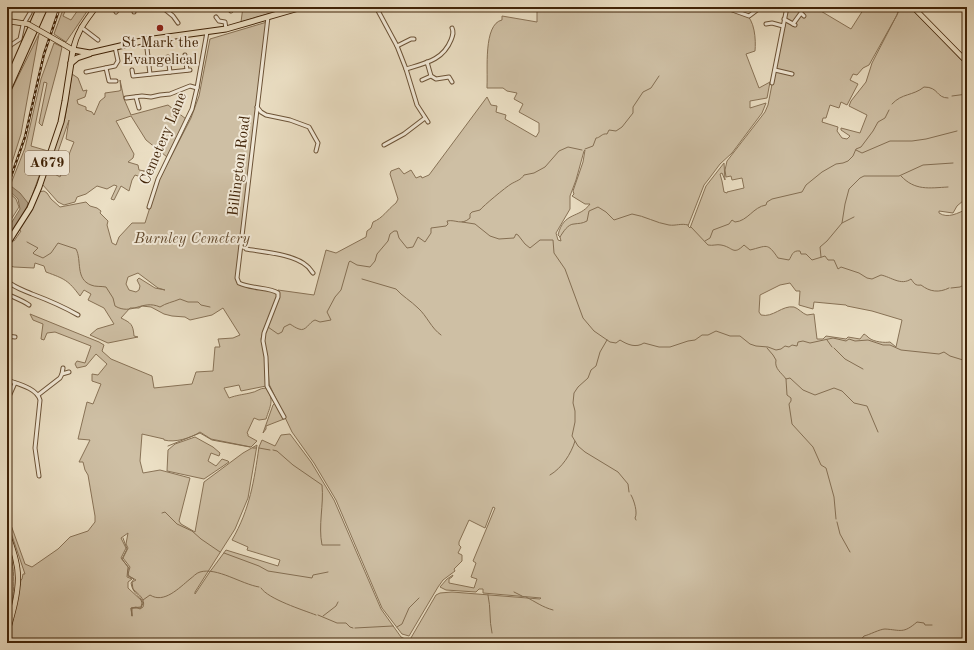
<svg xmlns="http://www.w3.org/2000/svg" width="974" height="650" viewBox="0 0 974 650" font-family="'Old Standard TT',serif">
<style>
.green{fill:#cebfa4;stroke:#887256;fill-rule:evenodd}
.water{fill:#b19f84;stroke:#846e52}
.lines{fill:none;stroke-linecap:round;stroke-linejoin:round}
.stream{stroke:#846e52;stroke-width:1}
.street-casing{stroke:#6c5337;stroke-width:5}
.primary-casing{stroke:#412408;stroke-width:6}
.highway-casing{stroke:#412408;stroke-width:7}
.street{stroke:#f2ead9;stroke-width:3}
.primary{stroke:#ebdfc4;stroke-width:4.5}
.highway{stroke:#ebdfc4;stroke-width:5}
.rail-casing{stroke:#412408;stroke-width:2.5}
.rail{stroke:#f2ead9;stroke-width:1;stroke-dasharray:3;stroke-linecap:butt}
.primary-bridge-casing{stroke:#412408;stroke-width:6;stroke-linecap:butt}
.primary-bridge{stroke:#ebdfc4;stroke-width:4.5}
.poi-dot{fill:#8f2418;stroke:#f2ead9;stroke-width:1.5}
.labels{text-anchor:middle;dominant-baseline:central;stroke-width:4;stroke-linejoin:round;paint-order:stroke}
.shield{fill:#f2ead9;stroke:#765f47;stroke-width:1}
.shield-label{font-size:14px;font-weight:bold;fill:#412408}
.poi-label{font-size:15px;fill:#412408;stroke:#f2ead9}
.street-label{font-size:15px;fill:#412408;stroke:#f2ead9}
.park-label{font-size:15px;font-style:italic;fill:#644b2f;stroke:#f2ead9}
</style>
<rect width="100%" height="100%" fill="#ebdfc4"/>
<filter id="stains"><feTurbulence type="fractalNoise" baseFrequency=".005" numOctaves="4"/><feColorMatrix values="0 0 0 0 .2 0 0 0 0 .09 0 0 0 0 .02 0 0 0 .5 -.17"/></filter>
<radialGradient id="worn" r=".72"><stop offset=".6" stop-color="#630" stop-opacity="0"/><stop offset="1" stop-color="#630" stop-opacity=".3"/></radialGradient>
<g class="green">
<polygon points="64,7 67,7 63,16 71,20 80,7 90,7 66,42 54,34"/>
<polygon points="243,7 291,7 241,22"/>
<path d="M537,7h192c5,2 11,3 15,6 11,6 12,27 11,38l-9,3 13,34 11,-6 -3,16 -17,3v7l16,-5 -4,10 -30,40 -12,11 -12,16 -4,5 -16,41 2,2 16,-42 18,-23 1,17 -3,-7 -2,1 2,7 2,11 3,1v-1l17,-4 -2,-10 -10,2 -1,-4 -5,1 -1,-7 2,-9 38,-49 3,-7 19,-98h27l37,22 14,-22h34l-2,8 -28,50 -6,3 -6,7 -4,-1 -3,6 8,4 -11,21 -6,-3 -2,6 -9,-3 -4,13h-3l-1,4 16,5 -1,4 5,7 5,1 3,-3 -9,-6v-2l19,5 7,-18 -18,-9 2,-5 15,-19 6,-19 29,-56h9l57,59v136l-3,-2 -7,6 -4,7 -14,-2v2c9,6 19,0 28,-4v434h-559l28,-48 4,-2 12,-1 88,7 1,-1 -58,-5v-4h-4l-3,3 -30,-2 -6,-3 7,-8 6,-4 -1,2 -3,2v4l25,5 3,-9 -6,-2 5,-14 -3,-2 22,-53 -2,-1 -8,21 -16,-8 -10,22v3l2,2 -3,6 4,2v6l-8,8 1,2 -12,9 -5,7 -29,49 -7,-2 -20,-26 -46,-108 -22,-37 -22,-31 -23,-48 -1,-19 -4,-25 1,-7 14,-38 -1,-5 36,5 12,-45 10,3 30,-16 1,-6 4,-3 2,-6c10,-4 14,-12 23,-19l2,-4 -8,-25 1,-3 8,-3 5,6 7,-4 5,8 5,-2 1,2 7,-3 58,-78 4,8 6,1 -1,6 10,3 -1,4 31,18 3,-5v-9l-20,-11 4,-8 -9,-5 3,-6 -10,-2 -4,-3h-16v-2c1,-15 -4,-62 15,-66v-4l35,6zM585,150l-2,12 -10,29 1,3 -2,2 13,8h5c-11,15 -26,7 -32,31l2,2 1,4 -3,-1 -2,-7 14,-24v-13l6,-16 8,-29zM790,283l6,8h4l-1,14 14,4 1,-7 32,3 1,1 25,5 30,9 -6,27 -6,-5c-5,1 -16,0 -21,-4 -1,-1 -3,-3 -5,-4l-4,5 -12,-2 -2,2 -20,-3 -3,3h-6l-3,-25 -7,1c-4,-1 -9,-7 -13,-8 -12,-2 -21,11 -33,8l-2,-3 1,-17 20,-10z"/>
<path d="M267,22l-30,260 12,6 25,3 2,2 1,5 -14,33 -2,8 4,17 1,30 -25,5 -2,-6 -15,3 5,10c8,-3 12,-3 21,-5 7,-1 9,-5 16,-5 9,12 4,18 0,31l-7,1 -5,-2 -7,15 1,1v2l9,5 -6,6 -40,-8 -11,-7c-9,6 -25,11 -36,8v-1l-22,-5 -2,27 3,12 17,-3 30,8 -11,43 2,3 14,8 9,-50 39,-29 14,-8 -9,53 -13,31 -40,63v2l14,-21 17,-23 52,16 2,-6 -33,-10 1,-3 -16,-7c18,-31 22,-59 27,-93l3,-7 13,6 6,-11 9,-1 21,28 23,38 47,109 20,28 6,3 -2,3h-398v-3l7,-26 7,-34 1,-1 1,-5h2l-18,-53v-7l18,50 7,3 26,-18 12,-12 18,-6 7,-9v-6l-7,-41 -3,-5 -2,-8h-4l11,-22 -12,-1 9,-37 6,2 8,-20 -9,-3v-7l6,1 9,-11 -11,-10 -10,12 -9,2 -2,-4 2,-3 8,2 6,-17 -36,-14 -8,1 -3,7 -3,-1 2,-15 -10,-4 -3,-6 69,28 5,3 -2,6 9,8 41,17 2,12 38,-4 4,-12 17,-1 2,-24h5l-2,-8 15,-1 7,-3 -17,-27 -11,7 -22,5 -5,-3 -13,-1 -8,-2 -13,-7 -9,-1 -3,2h-9l-9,10c10,5 12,6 13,18l4,1 -30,6 -18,-8 7,-6 17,-5 -10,-16 -16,-8 3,-6 -7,-4 -4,6c-12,-16 -15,-17 -34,-24l-2,-6 -9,-3 -1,5 -20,-1 -7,-2v-19l4,-6 3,1 7,-10 -3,-2 20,-37 6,-1 3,2 4,6 9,8 26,-5 4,4 7,2 4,3 -1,2 8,8 -1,4 5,18 4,2 3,-8 13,-14h13l13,-41 33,-64 8,-22 11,-57zM138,273l20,15 7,2 -10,-2 -16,-10 -2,2 3,6 -1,4 -3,2 -7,-2 -3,-6 2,-7zM128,533l-2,11 2,4 -5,10 7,9 -2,7 1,2 7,4 -4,2 1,7c5,5 13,10 10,18l-3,2 -4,-2 -4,1v8l-1,-8 10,-1 1,-4 -1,-3 -13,-12v-6l4,-3 -5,-2 1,-10 -7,-9 5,-10 -5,-10z"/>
<polygon points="39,34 21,134 7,178 7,99"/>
<polygon points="54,43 62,47 58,66 42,126 39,123 47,83 44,82 31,146 48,151 32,196 28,206 28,203 10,186 25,148 41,79"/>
<path d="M72,74l6,4 5,13 4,-1 -2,7 -8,3 1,4 8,3v3l6,2 2,3 6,-14 5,-4v-4l14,-2 2,-1 -1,-10 4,19 7,16 37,-10 18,14 -19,38 -21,-17 -15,-24 -15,5 18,33 -1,4 -5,4 10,3 1,5 6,1 -7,5 -3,-1 -3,5 -3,11 -8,-5 -7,14 -3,-1 6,-13 -3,-1 -7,4 -10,-3 -11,8 -9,3 -2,5 -11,3 -6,-3 -16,-18 23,-66zM69,120l-3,19 8,3 -14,35 -9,-5z"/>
<polygon points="8,192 16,199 19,207 7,226 7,194"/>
<polygon points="275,403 284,419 266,426 266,429 263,433 273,405"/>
<polygon points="195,437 213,447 220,453 219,456 211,453 208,461 216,466 222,459 228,461 229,462 204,479 167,471 168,450 175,444"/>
<path d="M7,538c9,34 9,53 0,87z"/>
</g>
<polygon class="water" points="7,183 20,193 28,203 26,210 7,239 7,230 20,209 18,199 7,189"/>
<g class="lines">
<g class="stream">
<polyline points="952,96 967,94"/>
<path d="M892,104c10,-11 21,-8 32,-17 15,0 12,11 24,11"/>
<path d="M585,149l8,-3 3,-8c4,0 6,-5 11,-4l2,-4 7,1 6,-4 11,-14v-6l10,-15 8,-4 8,-12"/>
<polyline points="856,150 862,153 890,141 912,141 926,139 957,131"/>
<path d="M901,176c14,15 28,12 47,11"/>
<path d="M462,222l13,2 15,12 9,3 15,-1 2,-4 2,1 7,9 5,4 10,-8h13l1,13 11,16 18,49 11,13 16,11 6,1 4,-3c8,5 16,8 24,3l15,4h11l18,-6 7,-1 7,-5h6l8,-4 14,5h10l10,8 6,2 12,1 8,3 5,-1 4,-3 4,1 3,-2 5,1 1,-4 5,-1 7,2 23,-5 13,3 3,-2 6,2 13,-1 15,5h7l11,5 38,4 5,-2 6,4 13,4 4,3"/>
<polyline points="842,223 854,217"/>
<path d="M691,227l17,18c5,1 9,-1 13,0 12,2 12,11 23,0l6,5c17,-4 17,-8 28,8l11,2c3,-4 3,-10 11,-9l1,3h5l6,6 13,-4 3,4h6l4,9 3,-2 18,6 8,5 5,1 9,-4c10,2 20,11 30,4 3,4 4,7 10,6 9,7 18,8 28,3"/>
<path d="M560,237c3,-5 8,-13 14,-13 6,-1 7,0 13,-3l2,-10 9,-4 8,5 8,8 18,-6c13,2 24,9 37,11 7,1 12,-2 19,0"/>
<path d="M705,241l5,-3 3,-8 16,-6 3,-4 3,2c13,-1 18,-15 31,-17l1,-3 5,-3 30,-7 4,-7 16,-13 14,-8 7,-1 5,-2 5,-5 3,-7 5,-2 12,-16 5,-9 7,-4 4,-8"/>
<path d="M27,242l11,6 -5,5 1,1 9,4 8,-5 7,-10 18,6c6,11 -1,30 15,36 4,2 10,1 15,2l7,11 2,8c17,10 27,-7 45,1 6,-4 13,-5 20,-8l8,3h10l3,3 9,2"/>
<polyline points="821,257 820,247 827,241 842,223 845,204 849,189 860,178 864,176 899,176 923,165 953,163"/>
<path d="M362,279l34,10c6,7 15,12 22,19 9,8 13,20 23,27"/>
<polyline points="951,288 960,287 967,283"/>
<path d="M268,327l10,7 4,-2 2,-5 6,-3c3,2 6,4 9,5 7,3 10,-7 16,-9l5,2 11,-2 -4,-8 8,-15 6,-7 8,-28 1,-1 7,4 13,2 5,-6 2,-7 11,-13 2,-7 4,-3h3l2,7 8,10 6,-1 5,-10 7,5 6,-9v-5l15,-2 2,-2 -1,-3c9,-2 14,5 23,-3v-4l2,-2 8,-2c3,-4 26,-23 31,-26 5,-3 10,-4 13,-9l10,-2 11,-6 14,-16 9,-4 14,3"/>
<polyline points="827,340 832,347"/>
<path d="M767,348l6,7 3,5c-2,9 6,13 10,19l4,-1 13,12 12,5 19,-7 8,3 12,12 13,3 11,26"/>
<polyline points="834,348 845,359 863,369"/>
<polyline points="786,379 787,395 791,398 791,401 789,404 792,424 813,447 821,465 826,468 834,497 836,519"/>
<polyline points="575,441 578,446 585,452 618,472 628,484 629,492"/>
<polyline points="168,446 200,433 212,440 250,447"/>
<polyline points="253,448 256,448"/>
<polyline points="259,448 270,450"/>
<path d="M273,450l4,1 16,14 29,20c2,20 -4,40 0,60h18"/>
<path d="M550,475c12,-7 21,-21 25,-34l-3,-5 3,-14v-11l-2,-8 1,-10 4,-6 10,-9 3,-8 5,-4 4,-14 7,-12"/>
<path d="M631,495c3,5 7,18 4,23l1,2"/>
<polyline points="162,513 165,512 177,524 192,531 201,539 220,552"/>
<polyline points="837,522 840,534 850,552"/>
<path d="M123,538l4,11 -5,10 7,9 -1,2v6l6,3 -3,4c2,12 9,11 12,20l-2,5h-10l1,8"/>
<polyline points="224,553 259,566 268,571 312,578 313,575 328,572"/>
<path d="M261,588c7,11 42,22 55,27"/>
<polyline points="514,592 522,596"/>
<path d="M488,595c3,13 1,25 4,38"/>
<path d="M526,597c10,5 16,10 27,13"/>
<path d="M143,600l7,-5c14,9 29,-7 40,-16 3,-2 6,-6 10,-7 17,-5 41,12 59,15"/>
<polyline points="318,615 337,623 346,623 350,627 353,628"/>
<polyline points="323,616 336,606 338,602"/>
<polyline points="397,627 402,624 409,608 419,598"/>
<polyline points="355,628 393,626"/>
<path d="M858,643l6,-7c5,-1 16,-7 21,-7 16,1 18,5 32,-7l7,1 1,2h7"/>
</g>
<defs>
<g id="street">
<polyline points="20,7 31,9"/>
<polyline points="134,7 134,12"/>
<polyline points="162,7 173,16 178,23"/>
<polyline points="376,7 397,46 406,69 417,105 428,122"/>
<polyline points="724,7 749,16 761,7"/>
<polyline points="231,11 233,7"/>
<polyline points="116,12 120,7"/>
<polyline points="216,17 219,21 225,22 226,29"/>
<path d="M268,17l-31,261 2,5c12,6 31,4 39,10v4l-14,36 -1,8 3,16 1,29 17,31"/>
<polyline points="784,19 795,25"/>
<polyline points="766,24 772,23 783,26"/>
<polyline points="793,24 801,13 804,16"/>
<polyline points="81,27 98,40"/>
<polyline points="146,40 150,74"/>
<polyline points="397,46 411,39 414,39"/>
<polyline points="7,50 11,45 20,39 23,25 30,13 31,7"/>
<polyline points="185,55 187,70"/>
<polyline points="168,57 170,72"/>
<polyline points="427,62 431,76 436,79 449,77 452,82"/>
<polyline points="106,68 109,81 116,81"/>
<path d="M406,69c20,-6 37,-9 45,-29 2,-5 3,-8 1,-12"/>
<polyline points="132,70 133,76 190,70"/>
<polyline points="775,70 792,74"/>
<polyline points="86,72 115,66 118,61 115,47"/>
<polyline points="422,80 431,76"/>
<polyline points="772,83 787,7"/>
<polyline points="136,97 139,108"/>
<polyline points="126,98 142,96 151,97 160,95 170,94 190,86 197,88"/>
<polyline points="257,107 261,112 266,115 290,120 309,127 318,143 316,151"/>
<polyline points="384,145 404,134 425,118"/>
<polyline points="149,207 158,179 192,109 197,88 207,32"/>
<path d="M243,244l3,5c17,3 48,5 61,17 2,1 4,5 6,7"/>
<path d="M7,281c8,7 16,9 25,13 16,6 32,13 46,21"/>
<path d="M7,294c8,4 15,6 22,11"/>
<polyline points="7,336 15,337"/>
<polyline points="62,374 63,368"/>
<path d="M7,380c11,4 30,8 33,20l-5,48 4,28"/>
<polyline points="38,395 60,378 62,374 69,372"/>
<polyline points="7,401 15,383"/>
</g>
<g id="primary">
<polyline points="913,7 967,62"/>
<polyline points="7,21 28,24"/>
<path d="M63,44l10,6c4,-19 12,-28 23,-43"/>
<path d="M7,532c5,15 11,30 11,46 0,18 -6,37 -11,55"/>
</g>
<g id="highway">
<polyline points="71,63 77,58 89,54"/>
<polyline points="7,82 40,7"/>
<polyline points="7,92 45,7"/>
<polyline points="7,244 30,208 39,187 61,122 65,101 73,50 90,53 146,40 226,29 302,7"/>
</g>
</defs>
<use href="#street" class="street-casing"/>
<use href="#primary" class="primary-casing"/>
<use href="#highway" class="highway-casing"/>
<use href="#street" class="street"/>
<use href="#primary" class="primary"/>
<use href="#highway" class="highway"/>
<defs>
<polyline id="rail" points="7,188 25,137 44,54 60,7"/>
</defs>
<use href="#rail" class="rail-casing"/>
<use href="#rail" class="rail"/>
<defs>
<polyline id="primary-bridge" points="28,24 63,44"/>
</defs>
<use href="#primary-bridge" class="primary-bridge-casing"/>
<use href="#primary-bridge" class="primary-bridge"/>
</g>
<circle class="poi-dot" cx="160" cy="28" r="4"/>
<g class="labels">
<rect class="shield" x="25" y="151" width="44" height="24" rx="3"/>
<g class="shield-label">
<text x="47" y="163">A679</text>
</g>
<g class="poi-label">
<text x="160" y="43">St Mark the<tspan x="160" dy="17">Evangelical</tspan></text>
</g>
<g class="street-label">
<text transform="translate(164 139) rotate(-67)">Cemetery Lane</text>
<text transform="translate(240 166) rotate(-83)">Billington Road</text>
</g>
<g class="park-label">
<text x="192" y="239">Burnley Cemetery</text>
</g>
</g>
<rect width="974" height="650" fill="none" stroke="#ebdfc4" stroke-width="24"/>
<rect x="8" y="8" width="958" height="634" fill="none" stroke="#412408" stroke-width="2"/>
<rect x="12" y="12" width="950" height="626" fill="none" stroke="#412408"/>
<rect width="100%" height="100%" filter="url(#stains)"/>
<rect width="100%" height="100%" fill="url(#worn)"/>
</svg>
